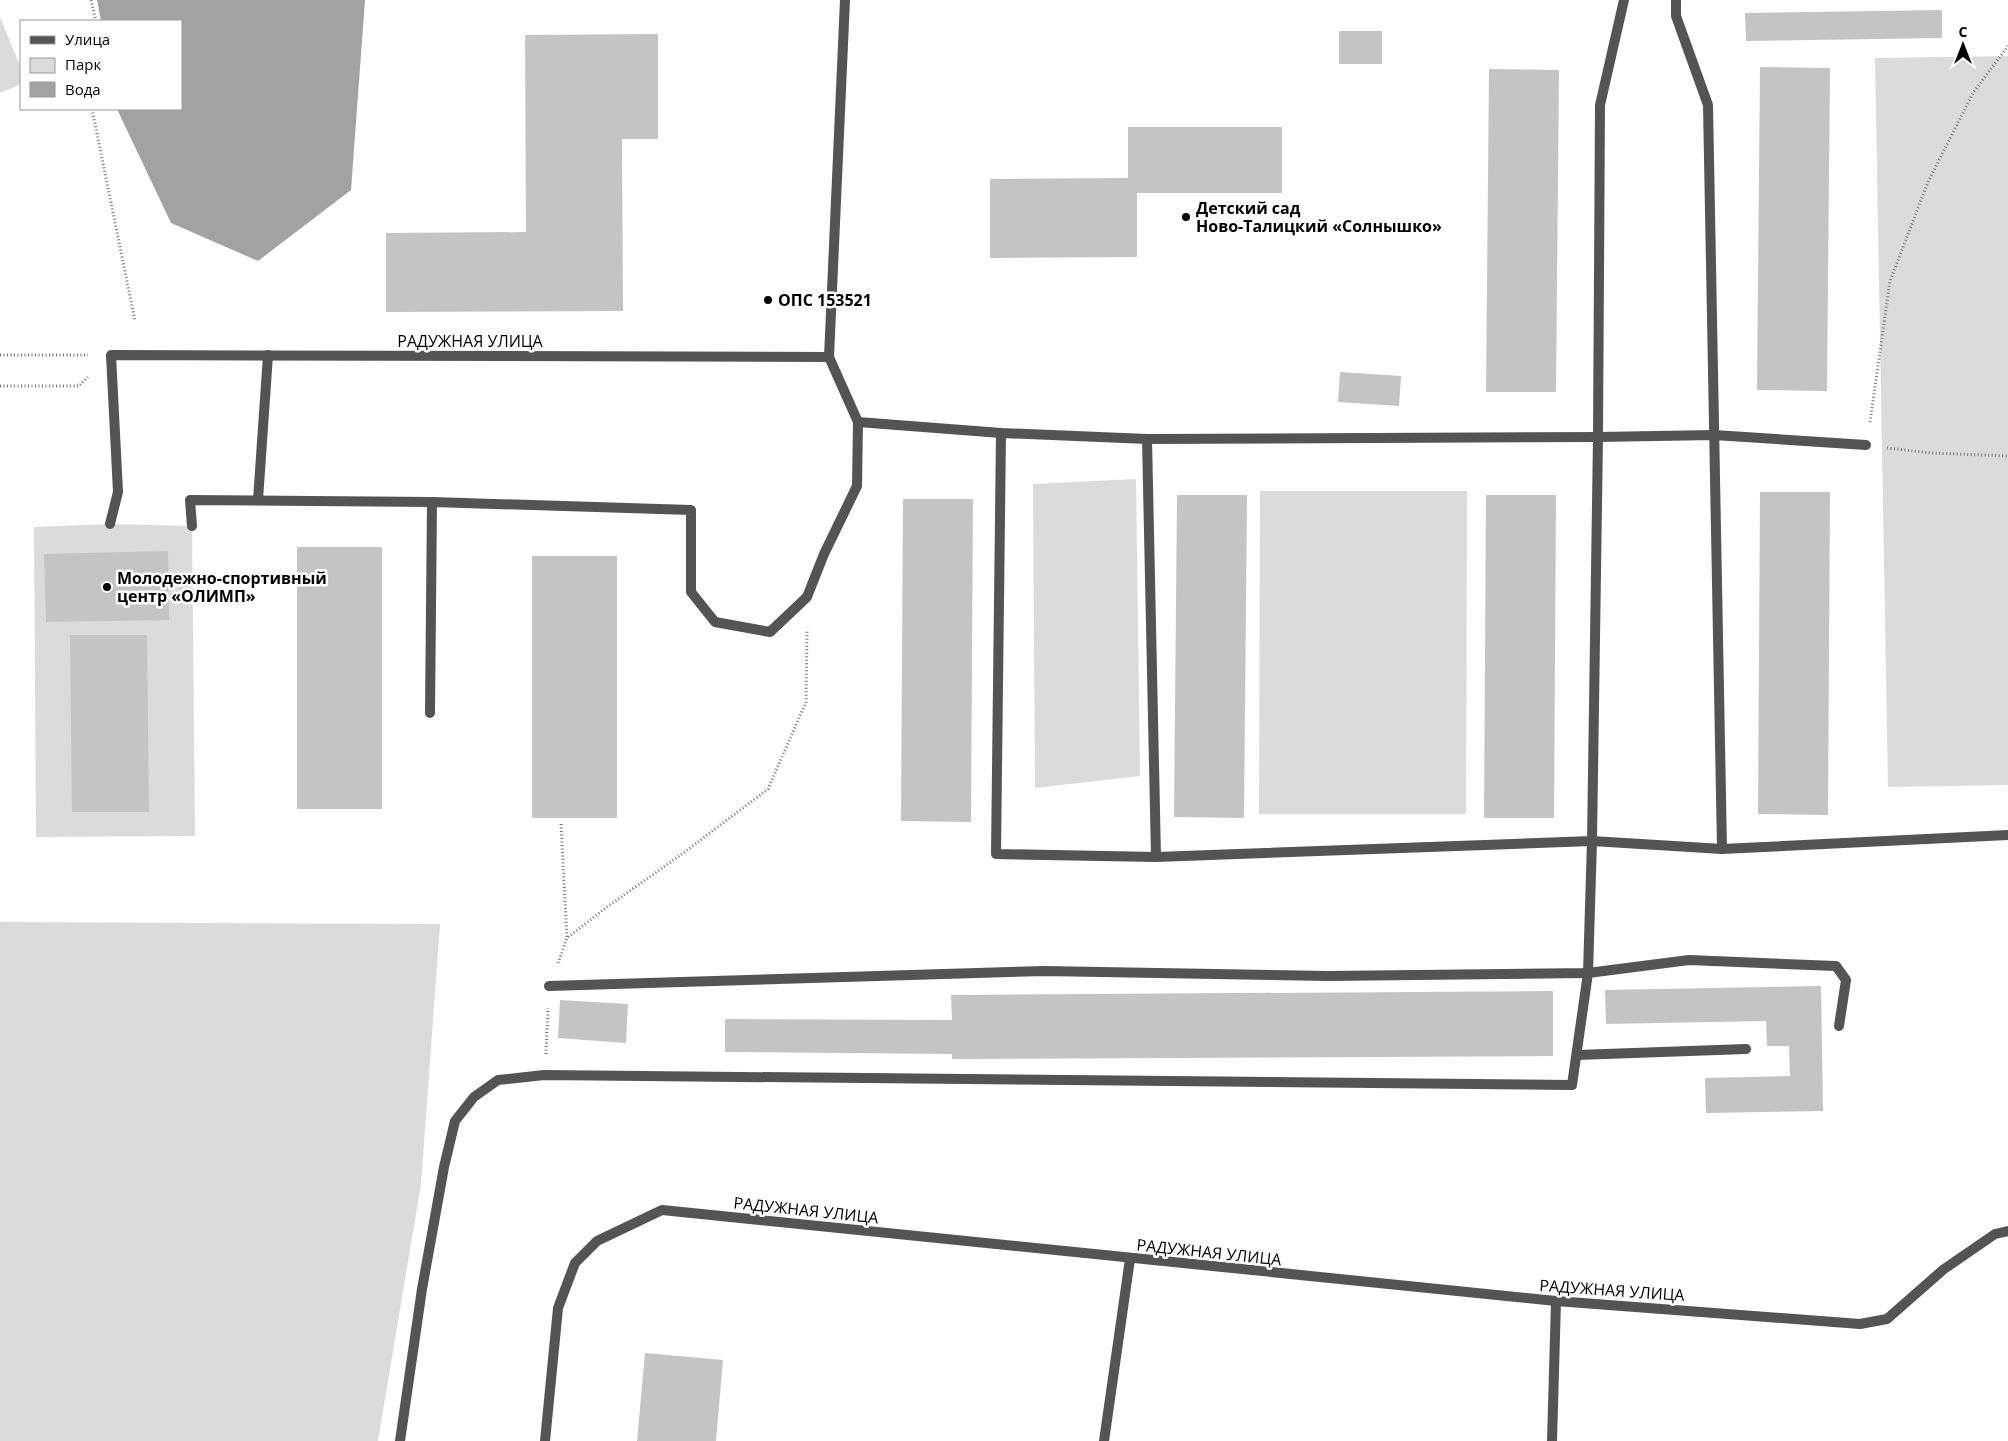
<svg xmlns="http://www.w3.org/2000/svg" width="2008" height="1441" viewBox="0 0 2008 1441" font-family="'Open Sans',sans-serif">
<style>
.green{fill:#dbdbdb}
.water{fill:#a2a2a2}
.building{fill:#c4c4c4}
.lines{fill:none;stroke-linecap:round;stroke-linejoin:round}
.path{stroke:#767676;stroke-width:3;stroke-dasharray:1 2.5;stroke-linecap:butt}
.lane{stroke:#545454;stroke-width:10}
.street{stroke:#545454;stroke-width:10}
.poi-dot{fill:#000;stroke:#fff;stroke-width:2}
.labels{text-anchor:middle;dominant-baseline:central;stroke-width:5;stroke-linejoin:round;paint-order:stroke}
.poi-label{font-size:16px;font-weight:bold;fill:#000;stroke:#fff;text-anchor:start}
.street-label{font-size:16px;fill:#000;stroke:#fff}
</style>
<rect width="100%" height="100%" fill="#fff"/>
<g class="green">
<polygon points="0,17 21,68 21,84 0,93"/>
<polygon points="2008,56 2008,785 1888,787 1875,58"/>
<polygon points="1136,479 1140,776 1035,788 1033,484"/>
<polygon points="1260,491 1467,491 1466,814 1259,814"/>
<polygon points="110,524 192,526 195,836 36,837 34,527"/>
<polygon points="0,922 440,924 421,1184 378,1441 0,1441"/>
</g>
<polygon class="water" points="97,0 365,0 351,190 258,261 171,223 117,109 181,109 181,21 101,21"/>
<g class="building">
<polygon points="1942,10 1942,38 1746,41 1745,13"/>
<rect x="1339" y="31" width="43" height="33"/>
<polygon points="658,34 658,139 622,139 623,311 386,312 386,233 526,232 525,35"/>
<polygon points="1760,67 1830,68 1827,391 1757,390"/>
<polygon points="1489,69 1559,70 1556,392 1486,392"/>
<polygon points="1128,127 1282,127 1282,193 1137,193 1137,257 990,258 990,179 1128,178"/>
<polygon points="1340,372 1401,376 1399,406 1338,402"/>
<polygon points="1760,492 1830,492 1828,815 1758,814"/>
<polygon points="1177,495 1247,495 1244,818 1174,817"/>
<polygon points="1486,495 1556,495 1554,818 1484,818"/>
<polygon points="903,499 973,499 971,822 901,821"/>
<rect x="297" y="547" width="85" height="262"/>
<polygon points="168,551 169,620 46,622 44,554"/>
<rect x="532" y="556" width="85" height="262"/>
<polygon points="70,635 147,635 149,812 72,812"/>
<polygon points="1821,986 1823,1111 1706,1113 1705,1078 1790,1076 1789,1046 1767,1046 1766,1021 1606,1024 1605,990"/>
<polygon points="1553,991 1553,1056 952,1059 952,1054 725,1052 725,1019 952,1020 951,995"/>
<polygon points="560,1000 628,1004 626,1043 558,1038"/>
<polygon points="645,1353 723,1360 716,1441 637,1441"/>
</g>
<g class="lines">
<g class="path">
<polyline points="91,0 96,21"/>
<polyline points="92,109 135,321"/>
<polyline points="0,355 88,355"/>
<polyline points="0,386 79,386 88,377"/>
<polyline points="1870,422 1890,281 1928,182 1973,93 2008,46"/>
<polyline points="1887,448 1931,453 2008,456"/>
<polyline points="561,824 567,938"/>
<polyline points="558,963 567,938 607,907 682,854 768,789 806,702 807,630"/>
<polyline points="546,1054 548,1008"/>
</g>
<g class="lane">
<polyline points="845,0 829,357 858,422 1001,433 1147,439 1598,437 1714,435 1866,445"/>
<polyline points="1676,0 1676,16 1708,105 1722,849"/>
<polyline points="1001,433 996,854 1156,857 1147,439"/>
<polyline points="258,500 268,355"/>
<polyline points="192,526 190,500 432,502 691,510 691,592 715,622 770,632 807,597 824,554 857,486 858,422"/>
<polyline points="430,713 432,502"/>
<polyline points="1592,841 1598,437 1600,105 1624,0"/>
<polyline points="1156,857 1592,841 1722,849 2008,835"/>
<polyline points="549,986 1044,971 1328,976 1588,973 1689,960 1836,966 1846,980 1839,1026"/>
<polyline points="1577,1055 1746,1049"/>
<polyline points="1104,1441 1130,1259"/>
<polyline points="1552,1441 1556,1301"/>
</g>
<g class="street">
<polyline points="110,524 118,492 111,355 829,357"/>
<polyline points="400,1441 422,1289 444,1167 455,1121 474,1097 498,1080 544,1075 1572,1085 1588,973 1592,841"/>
<polyline points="545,1441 558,1308 575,1263 597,1241 662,1210 1556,1301 1860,1324 1887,1319 1944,1269 1995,1234 2008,1231"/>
</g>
</g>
<g class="poi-dot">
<circle cx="1186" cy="217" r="5"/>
<circle cx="768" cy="300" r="5"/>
<circle cx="107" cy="587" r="5"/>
</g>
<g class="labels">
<g class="poi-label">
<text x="1196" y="208">Детский сад<tspan x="1196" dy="18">Ново-Талицкий «Солнышко»</tspan></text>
<text x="778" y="300">ОПС 153521</text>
<text x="117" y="578">Молодежно-спортивный<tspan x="117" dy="18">центр «ОЛИМП»</tspan></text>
</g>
<g class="street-label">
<text x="470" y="341">РАДУЖНАЯ УЛИЦА</text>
<text transform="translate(806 1210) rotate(6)">РАДУЖНАЯ УЛИЦА</text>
<text transform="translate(1209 1252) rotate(6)">РАДУЖНАЯ УЛИЦА</text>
<text transform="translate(1612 1290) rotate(4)">РАДУЖНАЯ УЛИЦА</text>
</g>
</g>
<rect x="20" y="20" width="162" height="90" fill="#ffffff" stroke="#999999"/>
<rect x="30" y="36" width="25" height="8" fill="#545454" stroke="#999999"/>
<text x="65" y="45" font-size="15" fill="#000000">Улица</text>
<rect x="30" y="58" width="25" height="15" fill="#dbdbdb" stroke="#999999"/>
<text x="65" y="70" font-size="15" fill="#000000">Парк</text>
<rect x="30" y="82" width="25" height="15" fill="#a2a2a2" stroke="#999999"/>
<text x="65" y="95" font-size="15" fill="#000000">Вода</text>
<g transform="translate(1963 45)" stroke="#ffffff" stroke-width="4" paint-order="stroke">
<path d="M0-4L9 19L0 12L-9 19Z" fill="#000000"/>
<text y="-8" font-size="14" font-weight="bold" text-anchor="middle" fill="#000000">С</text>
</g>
</svg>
